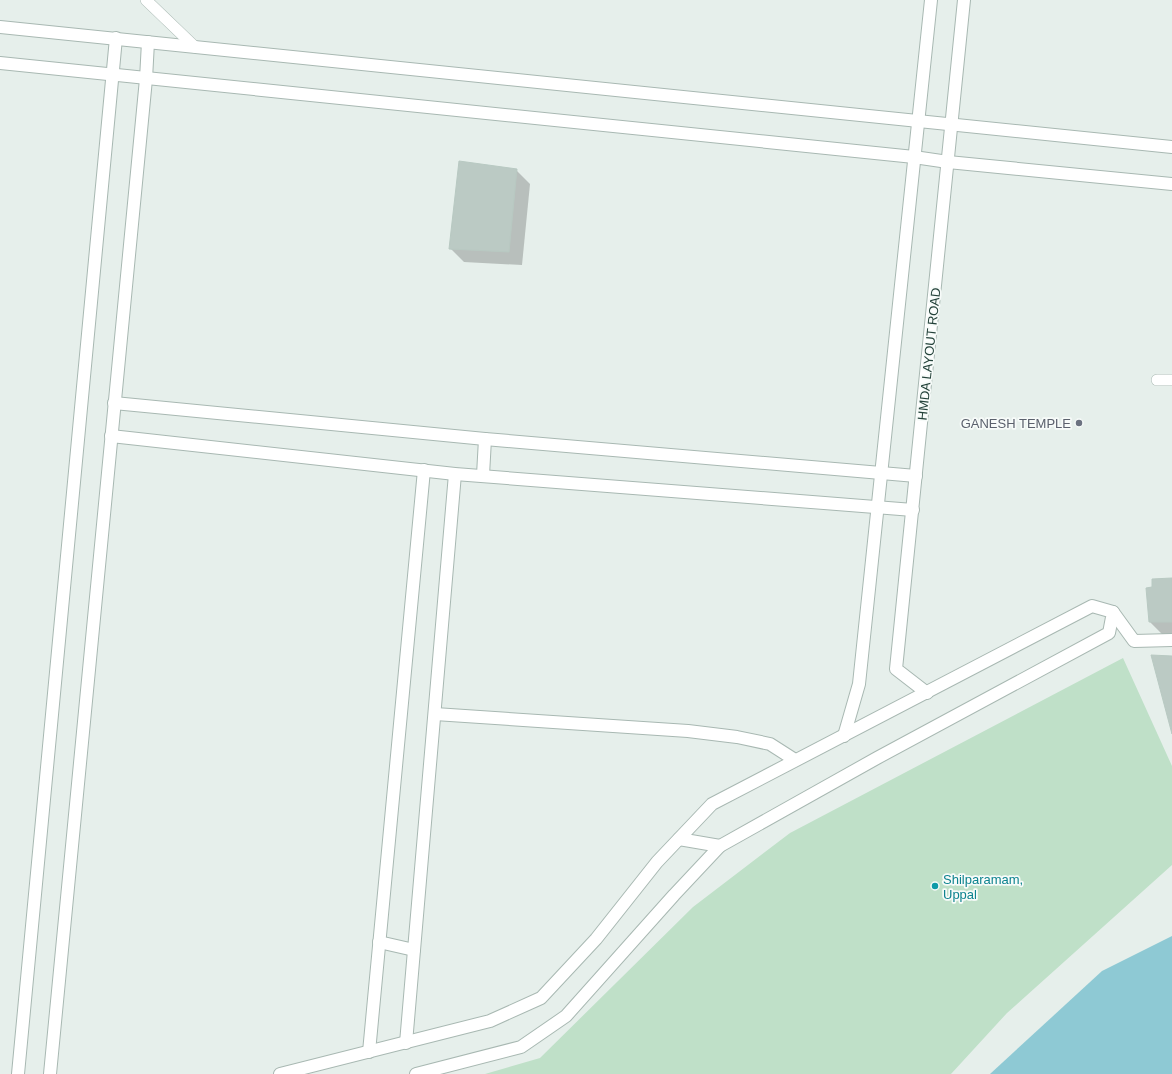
<svg xmlns="http://www.w3.org/2000/svg" width="1172" height="1074" viewBox="0 0 1172 1074" font-family="Arial,sans-serif">
<style>
.green{fill:#bfe0c8}
.water{fill:#8ec9d4}
.shadow{fill:#0003}
.building{fill:#bbcac4;stroke:#b8c9c2}
.lines{fill:none;stroke-linecap:round;stroke-linejoin:round}
.service-casing{stroke:#a8b8b2;stroke-width:12}
.minor-casing{stroke:#a8b8b2;stroke-width:14}
.tertiary-casing{stroke:#a8b8b2;stroke-width:14}
.service{stroke:#fff;stroke-width:11}
.minor{stroke:#fff;stroke-width:12}
.tertiary{stroke:#fff;stroke-width:12}
.worship-dot{fill:#6b7280;stroke:#f7fbf9;stroke-width:1.5}
.culture-dot{fill:#0f9aa8;stroke:#f7fbf9;stroke-width:1.5}
.labels{text-anchor:middle;dominant-baseline:central;stroke-width:3.5;stroke-linejoin:round;paint-order:stroke}
.street-label{font-size:13px;fill:#24423a;stroke:#f7fbf9}
.worship-label{font-size:13px;fill:#5b616d;stroke:#f7fbf9;text-anchor:end}
.culture-label{font-size:13px;fill:#0d838f;stroke:#f7fbf9;text-anchor:start}
</style>
<rect width="100%" height="100%" fill="#e6efeb"/>
<polygon class="green" points="1123,658 1172,766 1172,865 1007,1013 951,1074 485,1074 540,1058 693,907 790,833"/>
<polygon class="water" points="1172,936 1172,1074 990,1074 1102,971"/>
<g class="shadow">
<polygon points="516,170 530,184 522,265 464,262 450,248"/>
<polygon points="1172,579 1172,635 1164,636 1150,622 1147,589 1153,588"/>
</g>
<g class="building">
<polygon points="459,161 517,169 509,252 449,249"/>
<polygon points="1172,578 1172,622 1149,622 1146,588 1152,587 1152,579"/>
<polygon points="1151,655 1172,656 1172,734"/>
</g>
<g class="lines">
<defs>
<g id="service">
<polyline points="146,0 195,47"/>
<polyline points="1157,380 1172,380"/>
</g>
<g id="minor">
<polyline points="114,403 485,439 916,476"/>
<polyline points="111,436 455,474 913,510"/>
<polyline points="483,475 485,439"/>
<polyline points="1113,612 1134,641 1172,640"/>
<polyline points="927,693 896,669 964,0"/>
<polyline points="435,714 688,731 737,737 770,744 795,760"/>
<polyline points="844,736 859,684 931,0"/>
<polyline points="679,839 720,846"/>
<polyline points="379,942 414,950"/>
<polyline points="406,1043 455,474"/>
<polyline points="369,1052 424,470"/>
<polyline points="18,1074 116,38"/>
<polyline points="50,1074 146,79 148,42"/>
<polyline points="280,1074 490,1021 541,998 596,939 657,862 712,804 1092,606 1113,612 1109,633 877,758 720,846 674,895 566,1016 521,1047 416,1074"/>
</g>
<g id="tertiary">
<polyline points="0,27 1172,147"/>
<polyline points="0,63 914,157 948,162 1172,184"/>
</g>
</defs>
<use href="#service" class="service-casing"/>
<use href="#minor" class="minor-casing"/>
<use href="#tertiary" class="tertiary-casing"/>
<use href="#service" class="service"/>
<use href="#minor" class="minor"/>
<use href="#tertiary" class="tertiary"/>
</g>
<circle class="worship-dot" cx="1079" cy="423" r="4"/>
<circle class="culture-dot" cx="935" cy="886" r="4"/>
<g class="labels">
<g class="street-label">
<text transform="translate(929 354) rotate(-84)">HMDA LAYOUT ROAD</text>
</g>
<g class="worship-label">
<text x="1071" y="423">GANESH TEMPLE</text>
</g>
<g class="culture-label">
<text x="943" y="879">Shilparamam,<tspan x="943" dy="15">Uppal</tspan></text>
</g>
</g>
</svg>
